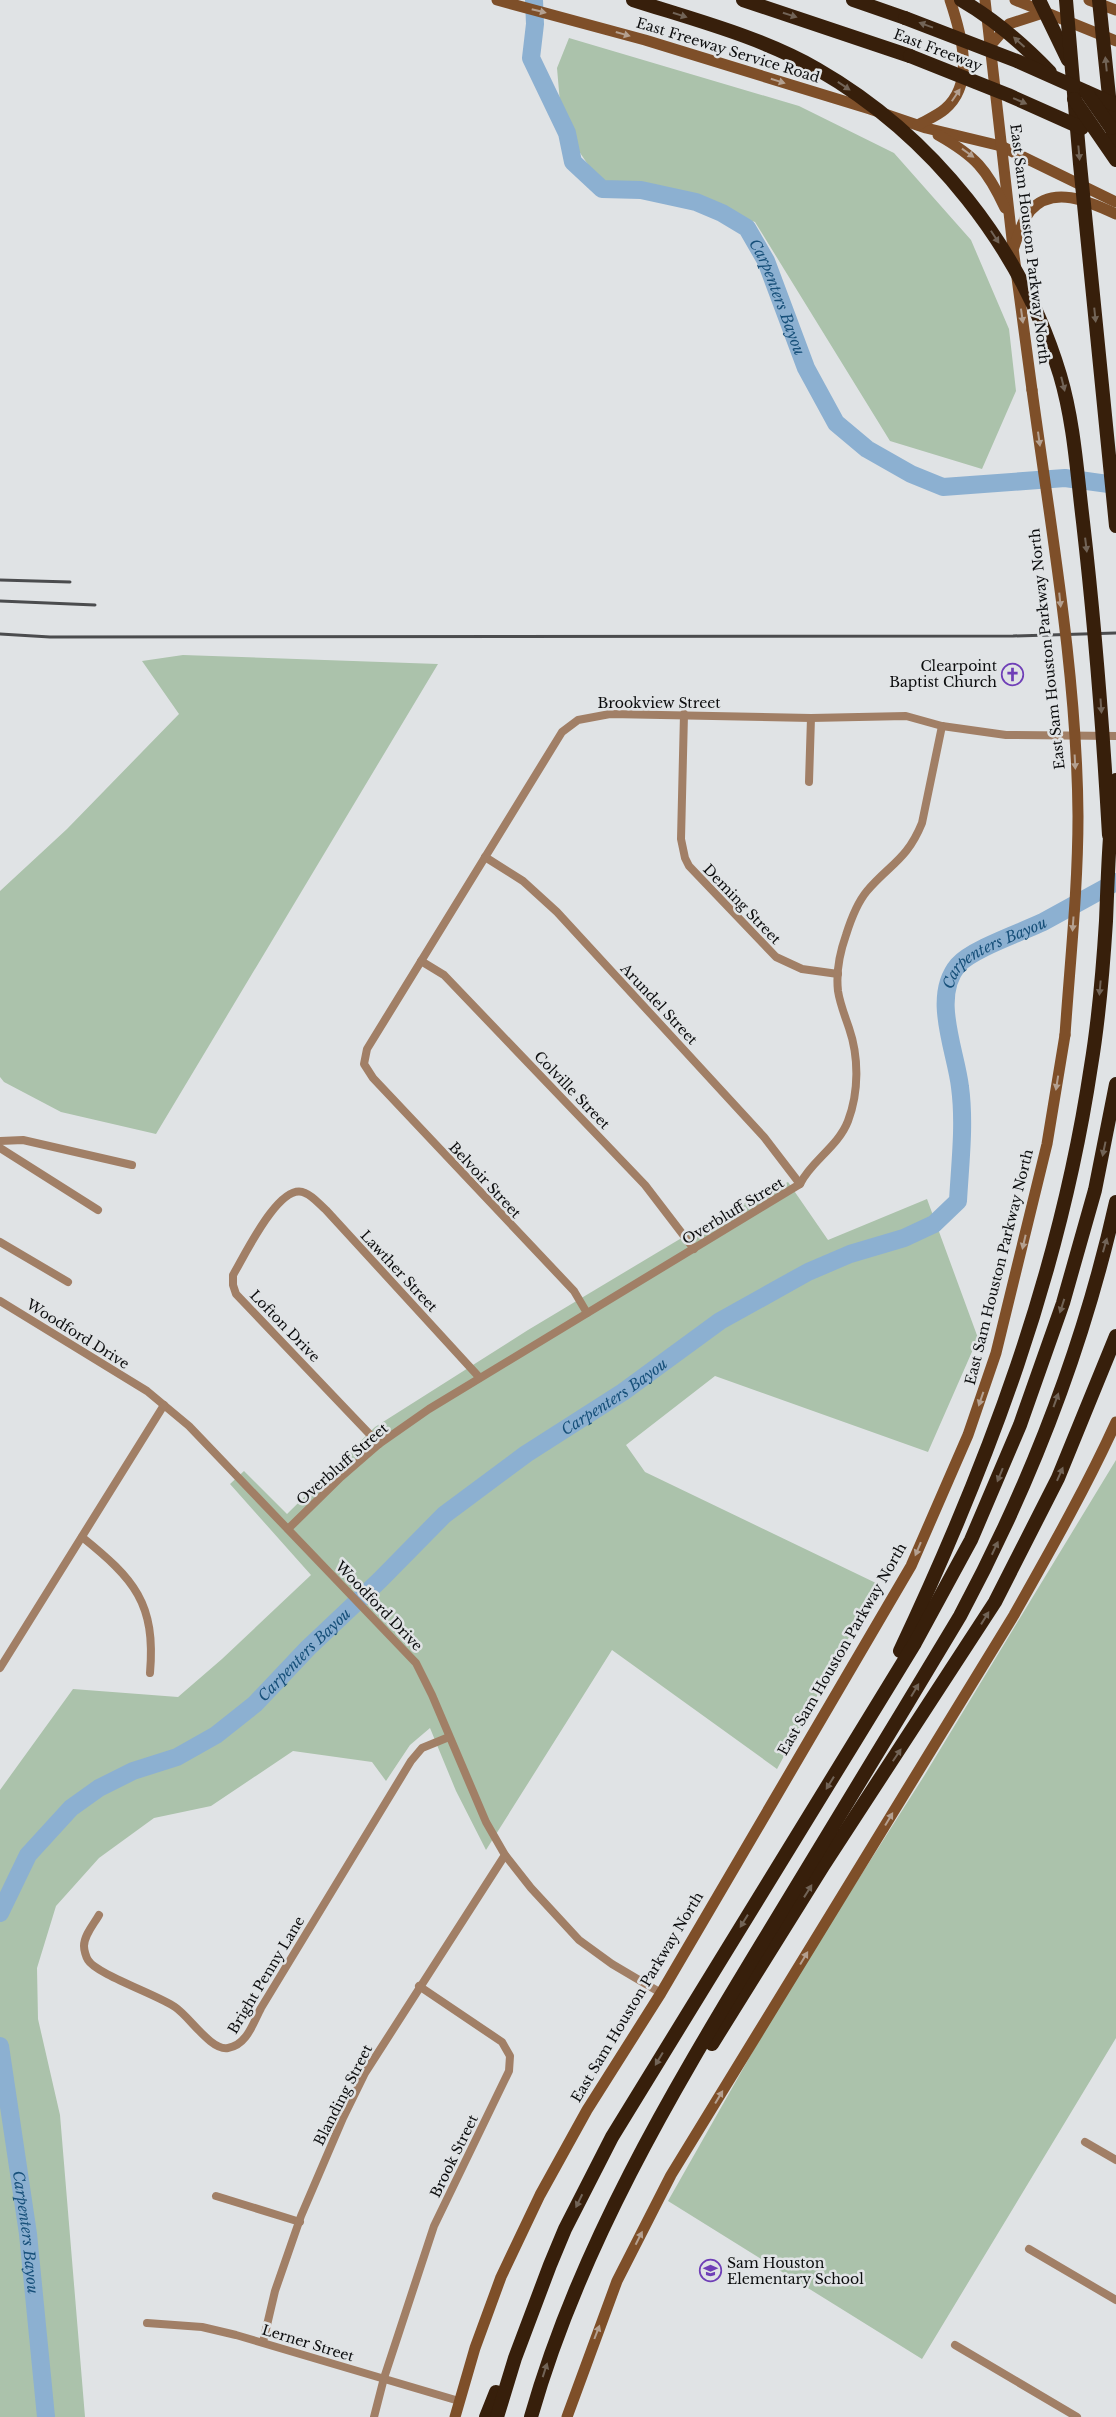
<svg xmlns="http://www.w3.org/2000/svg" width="1116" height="2417" viewBox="0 0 1116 2417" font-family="'Libre Baskerville',serif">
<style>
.green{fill:#abc2ab}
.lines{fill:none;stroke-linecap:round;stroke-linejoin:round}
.river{stroke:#8cb0d1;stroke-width:18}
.street{stroke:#a17f66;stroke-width:8}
.secondary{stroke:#7e4f29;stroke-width:11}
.highway{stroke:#371f0b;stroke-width:14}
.rail{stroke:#4b4c4e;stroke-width:3}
.secondary-bridge{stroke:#7e4f29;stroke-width:11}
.highway-bridge{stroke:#371f0b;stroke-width:14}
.oneway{fill:#b4a090}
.oneway2{fill:#726457}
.labels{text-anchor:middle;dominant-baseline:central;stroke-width:5;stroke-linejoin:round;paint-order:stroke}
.street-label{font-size:14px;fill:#0c0d0e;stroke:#e0e3e5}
.poi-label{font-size:14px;fill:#0c0d0e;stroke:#e0e3e5;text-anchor:end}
.water-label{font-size:15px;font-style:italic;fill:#17507a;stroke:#e0e3e5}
</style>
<rect width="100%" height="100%" fill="#e0e3e5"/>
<g class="green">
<polygon points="569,38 799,106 894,153 971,240 1009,329 1016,391 982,469 890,441 755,222 651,187 601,184 562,126 557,68"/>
<polygon points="183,655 438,664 156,1134 61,1112 4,1082 0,1077 0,891 67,829 179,714 142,661"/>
<polygon points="788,1182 828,1240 927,1199 978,1338 928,1452 715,1376 626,1445 645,1472 878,1584 777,1769 612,1650 486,1850 456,1791 430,1728 410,1745 386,1781 372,1762 293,1751 211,1806 154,1818 99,1858 56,1906 37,1968 38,2019 60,2115 85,2417 0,2417 0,1790 73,1689 178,1697 222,1659 311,1575 230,1484 244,1471 287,1514 375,1427 528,1330 720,1215"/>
<polygon points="1116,1460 1116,2038 922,2359 668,2201 786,1993 924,1776"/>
</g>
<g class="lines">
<g class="river">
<path id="s1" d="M534,0l1,24 -4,34 36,75 6,29 29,27 39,1 55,12 26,11 25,15 19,33 40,107 30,55 31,26 44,25 32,13 122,-9 51,7"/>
<path id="s2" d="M0,1913l28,-58 43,-47 28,-20 34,-17 44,-14 39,-22 39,-31 53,-56 72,-68 64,-65 82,-61 97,-62 97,-71 88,-49 42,-18 54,-16 30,-14 24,-23c2,-37 7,-77 2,-114 -4,-36 -29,-90 -2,-122 14,-16 64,-33 85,-43 24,-13 49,-27 73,-40"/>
<path id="s3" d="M0,2046l28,188 18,183"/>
</g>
<g class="street">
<polyline points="684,714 681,839 685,858 689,866 776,957 802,969 838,974"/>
<polyline points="809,782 811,718"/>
<polyline points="485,857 523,881 557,912 764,1137 800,1184"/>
<polyline points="421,961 444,975 645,1185 694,1249"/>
<polyline points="0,1141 23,1140 132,1165"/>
<polyline points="0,1148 98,1210"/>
<polyline points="0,1242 68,1282"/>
<polyline points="0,1301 147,1391 189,1426 416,1663 432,1695 486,1822 505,1855 531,1888 579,1940 612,1964 661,1993"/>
<polyline points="587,1313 574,1291 373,1078 364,1064 367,1049 562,732 578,720 610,714 811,718 906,716 942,726 1006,735 1116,736"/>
<path d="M379,1444l-143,-150 -3,-9v-10c11,-18 47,-95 72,-82 8,3 15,12 21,17l153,167"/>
<path d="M288,1529l53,-52 38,-33 50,-35 371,-225c11,-23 38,-37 48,-63 11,-29 11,-64 1,-93 -4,-12 -9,-24 -11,-37 -2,-18 2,-39 8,-56 5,-16 11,-32 21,-44 23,-27 40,-31 55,-68l20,-97"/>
<path d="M82,1537c52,42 74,66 68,136"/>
<polyline points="0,1668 164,1405"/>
<path d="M99,1915c-5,9 -15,20 -15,31 0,4 2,11 4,14 8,14 70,35 87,47 15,10 36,44 53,41 19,-3 25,-25 33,-40l150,-247 11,-13 27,-11"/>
<polyline points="1085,2142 1116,2160"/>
<polyline points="216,2196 300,2222"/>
<polyline points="1029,2249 1116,2300"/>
<polyline points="147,2323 202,2327 236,2335 459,2401"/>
<polyline points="263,2342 275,2291 301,2216 343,2118 365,2073 505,1855"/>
<polyline points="955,2345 1077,2417"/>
<polyline points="374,2417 384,2378 434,2226 509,2071 510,2056 502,2042 419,1986"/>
</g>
<g class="secondary">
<polyline points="497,0 645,40 870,109 926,128 1001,146 1116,202"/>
<polyline points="985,0 1013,248 1032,390"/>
<polyline points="1015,0 1116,41"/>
<polyline points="1089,0 1116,10"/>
<polyline points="990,46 1009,24 1046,12"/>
<path d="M918,125c8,-5 19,-9 27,-16 31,-26 16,-76 5,-109"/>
<path d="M938,135c37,21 49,34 67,73"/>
<path d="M1014,247c4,-12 8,-26 16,-36 23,-27 60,-9 86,3"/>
<polyline points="455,2417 475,2348 501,2277 540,2195 587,2110 661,1993 911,1566 968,1435 996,1353 1047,1144 1065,1035"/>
<path d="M567,2417l50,-136 54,-106 343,-560c36,-64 72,-127 102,-193"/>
</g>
<g class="highway">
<polyline points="743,0 910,56"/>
<polyline points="853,0 905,18"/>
<path d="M900,1651c89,-189 160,-378 191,-585 8,-48 12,-97 15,-145 2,-47 3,-94 10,-141"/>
<polyline points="712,2044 823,1866 995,1602 1058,1478 1116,1336"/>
<polyline points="486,2417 496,2392"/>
<polyline points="497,2417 515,2358 550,2265 565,2229 612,2137 855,1741 915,1643 971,1540 1020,1425 1063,1303 1095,1190 1116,1084"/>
<path d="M531,2417c48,-169 139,-322 230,-472 66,-109 133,-219 199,-329 69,-129 124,-271 156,-414"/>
</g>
<g class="rail">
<polyline points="0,580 70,582"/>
<polyline points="0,601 95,605"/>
<polyline points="0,634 50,637 1013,636 1116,633"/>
</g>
<path class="secondary-bridge" d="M1032,390c19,140 45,285 46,426 0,73 -8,146 -13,219"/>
<g class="highway-bridge">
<path d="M633,0c62,20 128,37 184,69 115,66 205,179 243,306 14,47 17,98 23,147 12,104 20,208 26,313"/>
<path d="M961,0c33,19 62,44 89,72"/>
<polyline points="1039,0 1068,60"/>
<polyline points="1066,0 1080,164 1116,526"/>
<polyline points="1099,0 1115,154"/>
<polyline points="905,18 1017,61 1116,105"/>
<polyline points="910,56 1008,95 1082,128"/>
<polyline points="1086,92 1111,128"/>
<polyline points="1074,99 1116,160"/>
</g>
</g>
<defs><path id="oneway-solid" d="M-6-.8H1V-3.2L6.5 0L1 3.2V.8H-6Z" transform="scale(1.25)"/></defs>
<g class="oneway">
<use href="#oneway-solid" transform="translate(539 11) rotate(14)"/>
<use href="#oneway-solid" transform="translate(623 34) rotate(16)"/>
<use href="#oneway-solid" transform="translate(778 81) rotate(17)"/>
<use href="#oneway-solid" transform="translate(956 95) rotate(-56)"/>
<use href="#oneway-solid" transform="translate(968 153) rotate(36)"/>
<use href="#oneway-solid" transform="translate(1022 316) rotate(82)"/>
<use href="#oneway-solid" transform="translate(1039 439) rotate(82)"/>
<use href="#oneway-solid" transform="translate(1060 600) rotate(84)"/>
<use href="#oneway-solid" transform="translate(1075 762) rotate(87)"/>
<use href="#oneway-solid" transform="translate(1073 924) rotate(94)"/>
<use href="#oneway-solid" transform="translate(1057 1083) rotate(99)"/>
<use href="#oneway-solid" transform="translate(1024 1242) rotate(103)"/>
<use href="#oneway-solid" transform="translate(981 1399) rotate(109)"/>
<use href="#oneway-solid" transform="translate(918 1549) rotate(113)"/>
<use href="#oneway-solid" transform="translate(889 1819) rotate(-59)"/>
<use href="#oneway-solid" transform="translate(804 1958) rotate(-59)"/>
<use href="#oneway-solid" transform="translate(719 2097) rotate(-59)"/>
<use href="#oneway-solid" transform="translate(639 2238) rotate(-63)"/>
<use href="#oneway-solid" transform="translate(597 2332) rotate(-69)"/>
</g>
<g class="oneway2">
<use href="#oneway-solid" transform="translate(680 15) rotate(18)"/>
<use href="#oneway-solid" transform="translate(790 15) rotate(18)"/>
<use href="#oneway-solid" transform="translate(926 25) rotate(-160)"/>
<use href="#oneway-solid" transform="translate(1019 42) rotate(-138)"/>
<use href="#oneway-solid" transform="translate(1106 64) rotate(-96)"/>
<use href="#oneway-solid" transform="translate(844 86) rotate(34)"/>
<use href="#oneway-solid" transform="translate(1020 101) rotate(23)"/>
<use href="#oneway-solid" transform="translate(1079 153) rotate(85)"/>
<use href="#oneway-solid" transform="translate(995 237) rotate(57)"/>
<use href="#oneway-solid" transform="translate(1095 315) rotate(84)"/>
<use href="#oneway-solid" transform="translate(1063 384) rotate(76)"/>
<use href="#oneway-solid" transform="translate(1086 545) rotate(83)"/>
<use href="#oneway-solid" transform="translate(1101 706) rotate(86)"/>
<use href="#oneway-solid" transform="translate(1100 988) rotate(95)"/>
<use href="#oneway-solid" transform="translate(1104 1149) rotate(102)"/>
<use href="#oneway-solid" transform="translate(1105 1245) rotate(-74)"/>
<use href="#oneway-solid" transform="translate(1062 1306) rotate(108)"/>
<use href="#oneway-solid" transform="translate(1056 1400) rotate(-70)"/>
<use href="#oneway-solid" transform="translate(1060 1474) rotate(-66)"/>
<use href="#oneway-solid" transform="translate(1000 1475) rotate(112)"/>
<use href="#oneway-solid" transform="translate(995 1548) rotate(-65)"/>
<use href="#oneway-solid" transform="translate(985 1618) rotate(-58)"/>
<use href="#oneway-solid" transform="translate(915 1690) rotate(-59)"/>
<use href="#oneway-solid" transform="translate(897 1755) rotate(-56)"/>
<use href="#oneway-solid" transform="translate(830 1783) rotate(122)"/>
<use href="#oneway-solid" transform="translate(808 1891) rotate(-58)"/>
<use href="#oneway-solid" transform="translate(744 1921) rotate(122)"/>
<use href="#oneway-solid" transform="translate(659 2059) rotate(121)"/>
<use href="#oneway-solid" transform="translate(579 2201) rotate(116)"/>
<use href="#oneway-solid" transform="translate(545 2370) rotate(-72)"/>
</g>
<defs>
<symbol id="church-ring" viewBox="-11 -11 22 22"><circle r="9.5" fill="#e0e3e5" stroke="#6f3fb7" stroke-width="1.5"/><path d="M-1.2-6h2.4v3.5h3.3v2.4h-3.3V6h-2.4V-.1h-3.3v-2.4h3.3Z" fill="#6f3fb7"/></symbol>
<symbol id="school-ring" viewBox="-11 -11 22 22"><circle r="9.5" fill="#e0e3e5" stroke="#6f3fb7" stroke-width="1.5"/><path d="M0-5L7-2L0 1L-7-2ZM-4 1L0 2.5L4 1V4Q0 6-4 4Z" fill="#6f3fb7"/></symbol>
</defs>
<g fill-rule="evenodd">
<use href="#church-ring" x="1000" y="662" width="25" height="25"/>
<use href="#school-ring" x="698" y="2258" width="25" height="25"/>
</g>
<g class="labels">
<g class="street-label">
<text transform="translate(728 50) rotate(17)">East Freeway Service Road</text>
<text transform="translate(938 50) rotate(21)">East Freeway</text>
<text transform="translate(1030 244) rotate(83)">East Sam Houston Parkway North</text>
<text transform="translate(1047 649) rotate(-96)">East Sam Houston Parkway North</text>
<text x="659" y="703">Brookview Street</text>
<text transform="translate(742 904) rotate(46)">Deming Street</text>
<text transform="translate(659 1004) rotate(47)">Arundel Street</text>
<text transform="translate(572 1090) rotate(46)">Colville Street</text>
<text transform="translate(485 1180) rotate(47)">Belvoir Street</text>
<text transform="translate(733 1211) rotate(-31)">Overbluff Street</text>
<text transform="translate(999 1267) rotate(-76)">East Sam Houston Parkway North</text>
<text transform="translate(399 1271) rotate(47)">Lawther Street</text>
<text transform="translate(285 1326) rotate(46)">Lofton Drive</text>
<text transform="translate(78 1334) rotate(32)">Woodford Drive</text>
<text transform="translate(342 1464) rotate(-41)">Overbluff Street</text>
<text transform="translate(379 1606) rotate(46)">Woodford Drive</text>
<text transform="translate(842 1649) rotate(-60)">East Sam Houston Parkway North</text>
<text transform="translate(266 1975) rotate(-59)">Bright Penny Lane</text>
<text transform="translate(637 1997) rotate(-59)">East Sam Houston Parkway North</text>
<text transform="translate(343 2095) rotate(-63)">Blanding Street</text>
<text transform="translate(454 2156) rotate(-64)">Brook Street</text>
<text transform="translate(308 2343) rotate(17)">Lerner Street</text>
</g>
<g class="poi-label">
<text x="997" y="666">Clearpoint<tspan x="997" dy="16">Baptist Church</tspan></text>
<text x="727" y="2263" text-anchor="start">Sam Houston<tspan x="727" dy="16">Elementary School</tspan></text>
</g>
<g class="water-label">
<text stroke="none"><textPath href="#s1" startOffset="439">Carpenters Bayou</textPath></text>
<text stroke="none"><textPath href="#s2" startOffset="1492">Carpenters Bayou</textPath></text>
<text stroke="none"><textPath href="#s2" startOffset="816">Carpenters Bayou</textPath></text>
<text stroke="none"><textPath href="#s2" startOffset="411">Carpenters Bayou</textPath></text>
<text stroke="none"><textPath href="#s3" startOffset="188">Carpenters Bayou</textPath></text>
</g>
</g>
</svg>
